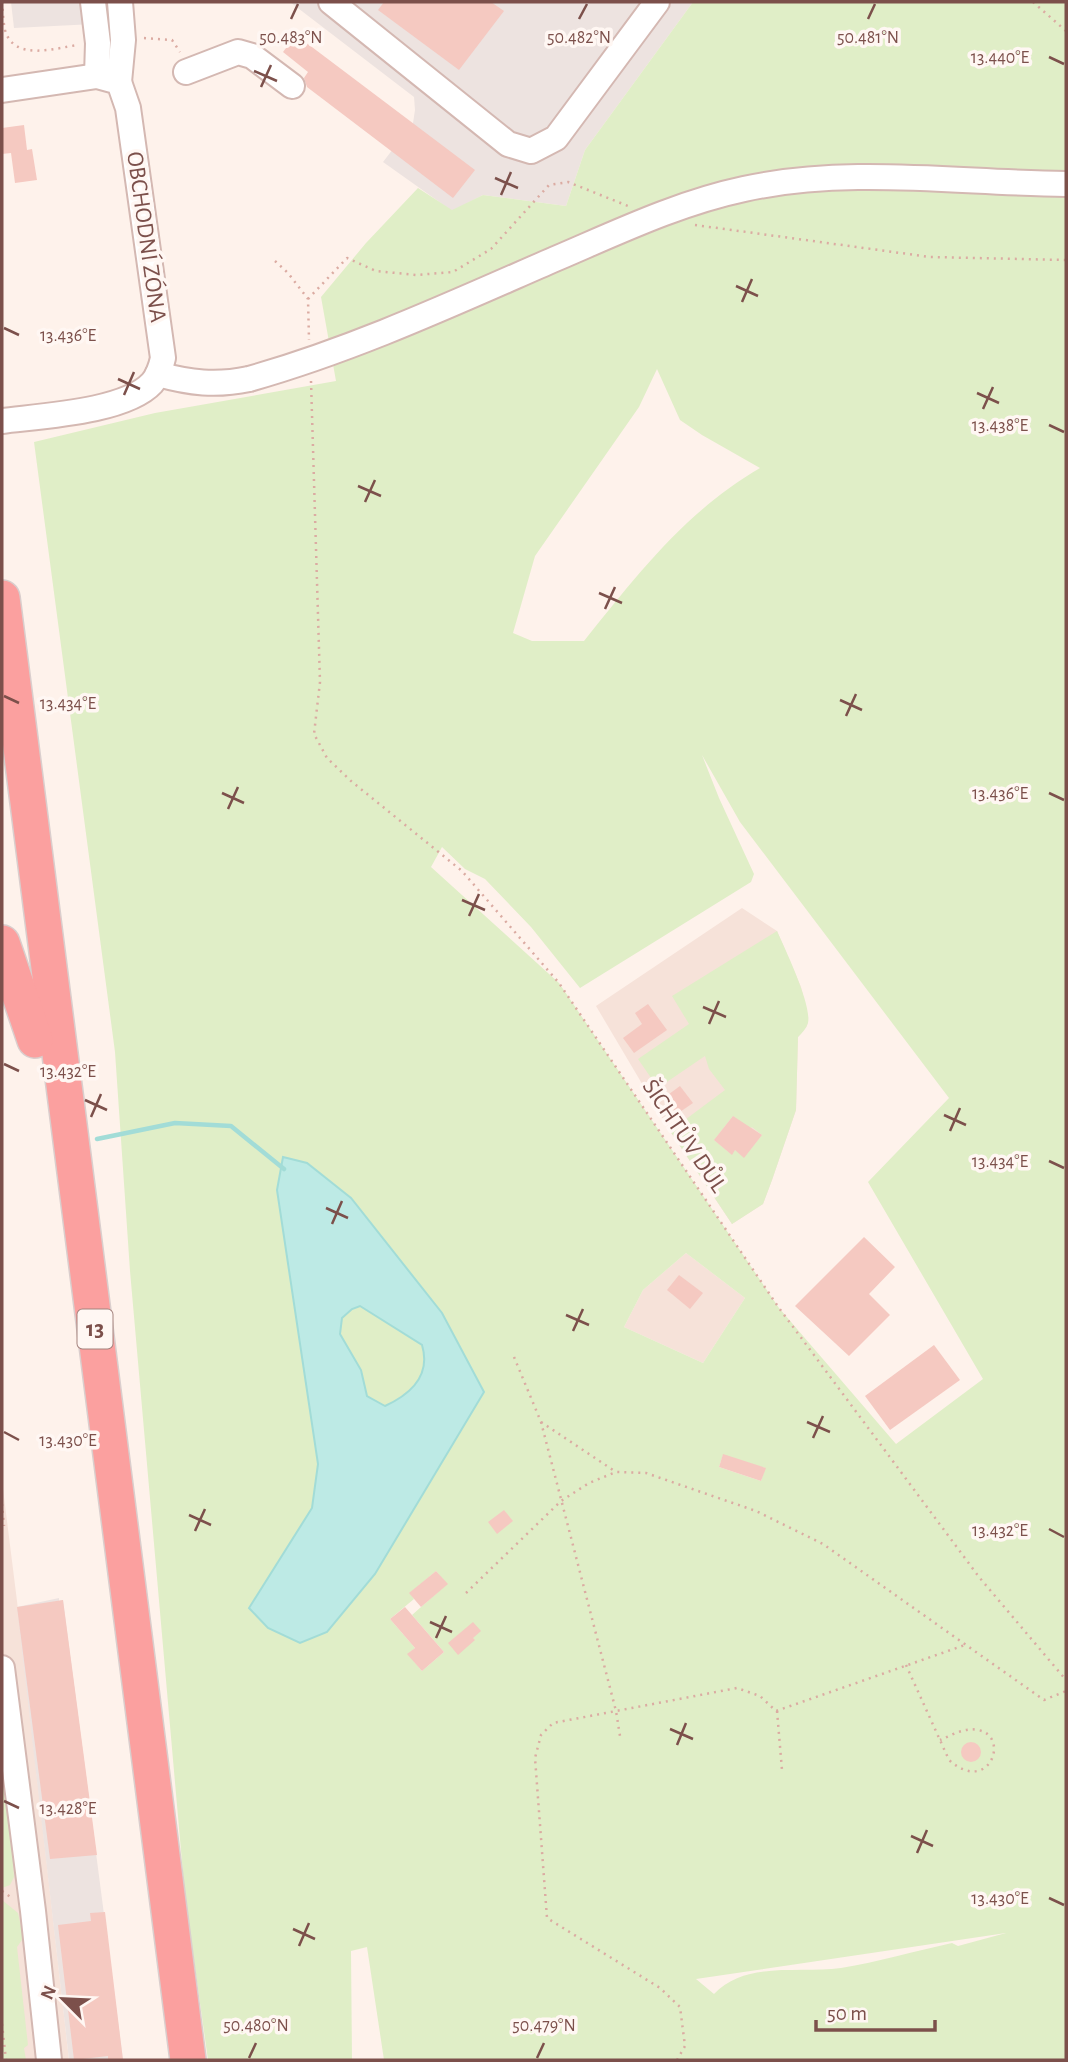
<svg xmlns="http://www.w3.org/2000/svg" width="1068" height="2062" viewBox="0 0 1068 2062" font-family="'Alegreya Sans',sans-serif">
<style>
.residential{fill:#f6e2d9}
.industrial{fill:#ede3e0}
.green{fill:#e0eec7;fill-rule:evenodd}
.water{fill:#bdeae5;stroke:#a2dcd7;stroke-width:2;fill-rule:evenodd}
.lines{fill:none;stroke-linecap:round;stroke-linejoin:round}
.stream{stroke:#a2dcd7;stroke-width:4.5}
.building{fill:#f5c9c1}
.minor-casing{stroke:#d4b8b2;stroke-width:28}
.highway-casing{stroke:#dacecd;stroke-width:38}
.path{stroke:#dbaba2;stroke-width:2.5;stroke-dasharray:2 5;stroke-linecap:butt}
.minor{stroke:#fff;stroke-width:24}
.highway{stroke:#fba09f;stroke-width:35}
.minor-bridge-casing{stroke:#d4b8b2;stroke-width:28;stroke-linecap:butt}
.minor-bridge{stroke:#fff;stroke-width:24}
.ticks{fill:none;stroke:#7c504b;stroke-width:2.5}
.labels{text-anchor:middle;dominant-baseline:central;stroke-width:7;stroke-linejoin:round;paint-order:stroke}
.shield{fill:#fff7f3;stroke:#a3827d;stroke-width:2}
.shield-label{font-size:23px;font-weight:bold;fill:#7c504b}
.street-label{font-size:24px;fill:#7c504b;stroke:#fff7f3}
.ticks-label{font-size:18px;text-anchor:middle;fill:#7c504b;stroke:#fff7f3;stroke-width:7;stroke-linejoin:round;paint-order:stroke}
</style>
<rect width="100%" height="100%" fill="#fef2eb"/>
<g class="residential">
<polygon points="742,908 777,931 801,987 808,1017 807,1026 798,1037 796,1110 772,1180 763,1204 732,1224 670,1131 596,1006"/>
<polygon points="686,1253 745,1298 703,1363 624,1327 643,1290"/>
<polygon points="2,1481 17,1601 69,2060 2,2060"/>
</g>
<g class="industrial">
<polygon points="11,2 131,2 134,22 14,28"/>
<polygon points="290,2 693,2 585,150 566,206 483,195 452,211 383,162 413,123 415,110 414,97"/>
<polygon points="59,1598 59,1601 63,1600 123,2060 69,2060 17,1607"/>
</g>
<g class="green">
<path d="M693,2h373v2058h-682l-17,-113 -16,4 1,109h-144l-23,-164 -55,-625 -15,-219 -81,-610 121,-29 181,-32 -15,-84 45,-54 52,-55 34,22 31,-15 83,11 19,-56zM657,369l23,51 22,15 58,33c-75,44 -123,107 -176,173h-52l-19,-8 22,-77 104,-149zM702,755l38,67 209,276 -81,84 115,197 -87,65 -117,-136 -220,-325 -128,-116 11,-20 23,22 20,10 46,48 49,61 171,-106 3,-8 -35,-76zM283,1157l201,235 -235,216 63,-100 6,-44 -41,-274zM686,1253l59,45 -42,65 -79,-36 19,-37zM723,1455l42,13 -4,13 -42,-14zM436,1571l11,13 -35,31 32,37 -22,19 -14,-17 7,-6 -25,-29 24,-20 -4,-6zM1006,1933l-48,13 -6,-3c-37,8 -74,19 -111,25 -42,6 -95,-8 -127,26l-18,-15z"/>
<path d="M777,931c8,18 35,74 31,92 -2,6 -6,10 -10,14l-2,73 -24,70 -9,24 -31,20 -62,-93 55,-41 -16,-21 -4,-13 -47,32 -20,-29 51,-35 -17,-28zM733,1116l10,8 -5,21 14,-18 10,8 -18,22 -9,-7 -4,4 -17,-14z"/>
<path d="M360,1306l62,39c9,30 -11,49 -37,61l-18,-10 -6,-26 -21,-36 2,-16 10,-9z"/>
<polygon points="2,1733 15,1861 13,1862 14,1877 10,1885 2,1888"/>
<polygon points="2,1900 18,1913 22,1931 27,1933 17,1947 28,2045 24,2048 26,2060 2,2060"/>
</g>
<path class="water" d="M283,1157l24,6 44,35 91,115 42,79 -109,182 -48,58 -27,11 -32,-15 -19,-20 63,-100 6,-44 -41,-274zM360,1306l62,39c9,30 -11,49 -37,61l-18,-10 -6,-26 -21,-36 2,-16 10,-9z"/>
<g class="lines">
<polyline class="stream" points="97,1139 175,1123 231,1126 284,1169"/>
</g>
<g class="building">
<polygon points="384,2 491,2 504,11 459,70 378,10"/>
<polygon points="296,35 475,170 453,198 307,87 304,78 308,72 283,52"/>
<polygon points="24,125 27,150 32,149 37,180 15,183 11,153 2,154 2,128"/>
<polygon points="648,1004 667,1030 634,1053 623,1038 642,1024 635,1013"/>
<polygon points="680,1086 693,1103 677,1114 665,1097"/>
<polygon points="733,1116 762,1135 744,1158 735,1150 732,1155 714,1140"/>
<polygon points="864,1237 895,1267 869,1294 890,1315 849,1356 795,1306"/>
<polygon points="679,1275 703,1293 690,1309 667,1290"/>
<polygon points="934,1345 960,1380 890,1430 865,1396"/>
<polygon points="723,1454 766,1468 761,1481 719,1467"/>
<polygon points="504,1510 513,1521 497,1534 488,1522"/>
<polygon points="436,1571 448,1584 421,1607 409,1593"/>
<polygon points="63,1600 97,1855 50,1859 17,1607"/>
<polygon points="405,1607 444,1652 422,1671 407,1654 415,1648 390,1619"/>
<polygon points="473,1622 481,1631 473,1638 475,1640 458,1655 448,1643"/>
<circle cx="971" cy="1752" r="10"/>
<polygon points="105,1912 123,2060 108,2060 108,2056 74,2060 58,1925 91,1921 90,1913"/>
</g>
<g class="lines">
<defs>
<g id="minor">
<polyline points="93,2 98,43 97,76"/>
<polyline points="331,2 508,144 531,151 556,138 657,2"/>
<polyline points="186,72 238,52 252,56 292,86"/>
<polyline points="119,82 123,40 120,2"/>
<path d="M2,90l95,-14 22,6 9,26 35,250c-2,9 -5,18 -11,25 -27,29 -111,33 -150,38"/>
<path d="M158,374c32,9 58,12 91,5"/>
<polyline points="2,1668 33,1911 49,2060"/>
</g>
<g id="highway">
<polyline points="2,598 188,2060"/>
<polyline points="2,943 35,1040"/>
</g>
</defs>
<use href="#minor" class="minor-casing"/>
<use href="#highway" class="highway-casing"/>
<g class="path">
<path d="M2,2c1,9 1,19 3,28 9,32 50,18 73,15"/>
<polyline points="1033,2 1066,31"/>
<polyline points="144,38 172,40 180,52"/>
<polyline points="695,225 930,257 1066,260"/>
<polyline points="275,261 288,273 308,299 309,340"/>
<polyline points="308,299 347,258 376,271 416,275 453,272 491,249 549,185 568,182 628,206"/>
<polyline points="311,381 320,682 314,734 327,758 351,781 462,871 559,983 779,1308 979,1577 1066,1680"/>
<polyline points="514,1357 541,1422 616,1711 620,1736"/>
<polyline points="541,1422 616,1472"/>
<polyline points="2,1504 4,1526"/>
<polyline points="466,1593 561,1501 589,1483 616,1472 646,1473 756,1511 823,1544 1044,1700 1066,1691"/>
<path d="M906,1665l43,95c40,36 62,-24 29,-30 -13,-3 -26,5 -38,10"/>
<polyline points="777,1711 782,1770"/>
<polyline points="2,1891 12,1898"/>
<polyline points="2,2024 6,2060"/>
<polyline points="677,2060 685,2046 680,2007 660,1988 547,1918 535,1758 541,1735 553,1723 737,1688 760,1696 776,1711 965,1645"/>
</g>
<use href="#minor" class="minor"/>
<use href="#highway" class="highway"/>
<defs>
<path id="minor-bridge" d="M249,379c106,-30 205,-76 306,-120 61,-26 123,-56 189,-70 105,-23 215,-6 322,-5"/>
</defs>
<use href="#minor-bridge" class="minor-bridge-casing"/>
<use href="#minor-bridge" class="minor-bridge"/>
</g>
<path class="ticks" d="M291,19l7,-15M579,19l8,-15M868,19l7,-15M1049,57l15,7M254,71l23,10M261,87l10,-22M495,178l23,10M501,195l10,-23M736,286l22,10M742,302l10,-23M4,328l15,7M118,379l22,10M977,393l22,10M124,395l10,-23M983,409l10,-22M1049,425l15,7M358,486l23,10M365,502l10,-22M599,593l23,10M605,609l10,-22M4,696l15,7M840,700l22,10M846,716l10,-22M222,793l22,10M1049,793l15,7M228,809l10,-22M462,900l23,10M469,916l10,-22M703,1007l23,10M709,1024l10,-23M4,1064l15,7M85,1100l22,10M944,1115l22,10M91,1117l10,-23M950,1131l10,-23M1049,1161l15,7M326,1208l22,10M332,1224l10,-23M566,1315l23,10M573,1331l10,-22M807,1422l23,10M4,1432l15,8M813,1438l10,-22M189,1515l22,10M1049,1529l15,8M195,1531l10,-22M430,1622l22,10M436,1638l10,-22M670,1729l23,10M677,1745l9,-22M4,1801l15,7M911,1836l22,10M917,1853l10,-23M1049,1898l15,7M293,1929l22,10M299,1946l10,-23M249,2058l7,-15M537,2058l7,-15"/>
<g class="labels">
<rect class="shield" x="77.5" y="1309.5" width="35" height="39" rx="5"/>
<g class="shield-label">
<text x="95" y="1329">13</text>
</g>
<g class="street-label">
<text transform="translate(146 237) rotate(82)">OBCHODNÍ ZÓNA</text>
<text transform="translate(684 1136) rotate(56)">ŠICHTŮV DŮL</text>
</g>
</g>
<g class="ticks-label">
<text x="291" y="43">50.483°N</text>
<text x="579" y="43">50.482°N</text>
<text x="868" y="43">50.481°N</text>
<text x="1000" y="63">13.440°E</text>
<text x="68" y="341">13.436°E</text>
<text x="1000" y="431">13.438°E</text>
<text x="68" y="709">13.434°E</text>
<text x="1000" y="799">13.436°E</text>
<text x="68" y="1077">13.432°E</text>
<text x="1000" y="1167">13.434°E</text>
<text x="68" y="1446">13.430°E</text>
<text x="1000" y="1536">13.432°E</text>
<text x="68" y="1814">13.428°E</text>
<text x="1000" y="1904">13.430°E</text>
<text x="256" y="2031">50.480°N</text>
<text x="544" y="2031">50.479°N</text>
</g>
<rect width="1068" height="2062" fill="none" stroke="#7c504b" stroke-width="7"/>
<g transform="translate(63 1999) rotate(294)" stroke="#fff7f3" stroke-width="5" paint-order="stroke">
<path d="M0-5L12 26L0 18L-12 26Z" fill="#7c504b"/>
<text y="-10" font-size="19" font-weight="bold" text-anchor="middle" fill="#7c504b">N</text>
</g>
<path d="M816 2020v10h119v-10" fill="none" stroke="#7c504b" stroke-width="3.5"/>
<text x="827" y="2020" font-size="21" fill="#7c504b" stroke="#fff7f3" stroke-width="5" paint-order="stroke">50 m</text>
</svg>
